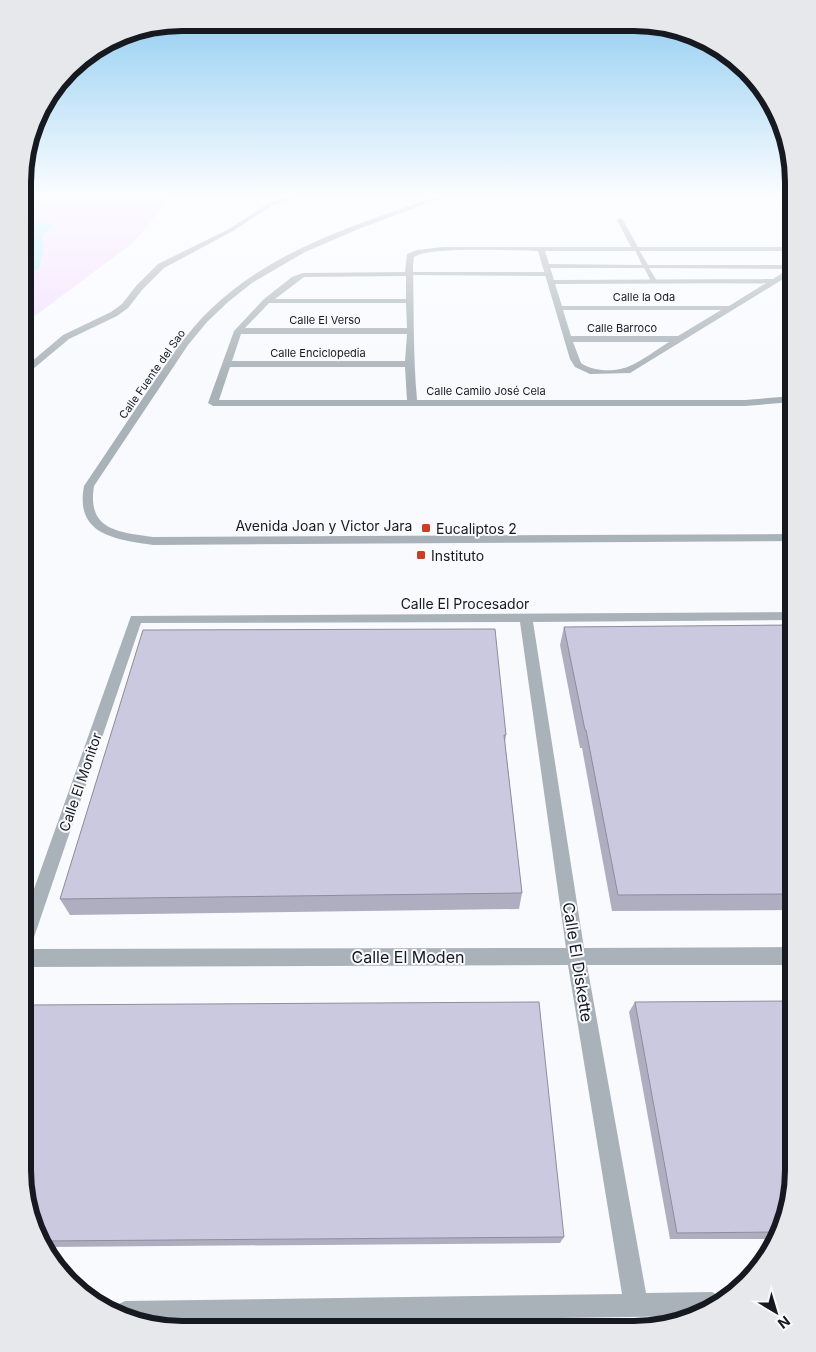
<svg xmlns="http://www.w3.org/2000/svg" width="816" height="1352" viewBox="0 0 816 1352" font-family="Inter,sans-serif">
<style>
.green{fill:#f4defe}
.water{fill:#abeffe}
.lines{fill:none;stroke-linecap:round;stroke-linejoin:round}
.pedestrian{fill:#a9b2b8;fill-rule:evenodd}
.minor{fill:#a9b2b8;fill-rule:evenodd}
.wall{fill:#afadc0}
.building{fill:#cbc9df;stroke:#8e8d9c}
.poi-dot{fill:#c93e25;stroke:#f8fafe;stroke-width:2}
.labels{text-anchor:middle;dominant-baseline:central;stroke-width:4;stroke-linejoin:round;paint-order:stroke}
.far-street-label{font-size:11px;fill:#161920;stroke:#f8fafe}
.street-label{font-size:14px;fill:#161920;stroke:#f8fafe}
.poi-label{font-size:14px;fill:#161920;stroke:#f8fafe;text-anchor:start}
.near-street-label{font-size:16px;fill:#161920;stroke:#f8fafe}
.rim{fill:none;stroke:#161920;stroke-width:6}
</style>
<rect width="100%" height="100%" fill="#f8fafe"/>
<polygon class="green" points="24,195 178,195 167,201 134,242 24,324"/>
<polygon class="water" points="43,222 54,225 52,228 41,236 44,245 39,268 24,277 24,226"/>
<g class="lines">
<g class="pedestrian">
<polygon points="634,248 638,248 648,265 793,265 793,269 649,268 657,281 654,283 651,281 644,268 546,268 543,266 546,264 642,265"/>
<polygon points="409,272 548,272 551,274 548,276 407,275 407,273"/>
</g>
<g class="minor">
<polygon points="296,195 305,195 273,205 233,231 164,268 142,290 128,308 117,316 69,339 27,374 24,375 24,368 63,335 111,312 122,304 136,286 158,264 229,229 269,203"/>
<path d="M441,195h8l-88,33 -56,24 -53,31 -24,19 -21,20 -19,23 -94,141c-7,44 23,46 59,51l640,-3v7l-640,4c-39,-6 -78,-10 -69,-59 21,-31 42,-63 63,-94 20,-29 39,-60 65,-84 63,-60 149,-85 229,-113z"/>
<polygon points="753,195 793,195 793,197 756,197"/>
<path d="M620,218l3,2 15,27h155v4h-248l9,29 219,-1 17,-11h3v5l-163,100 -40,1 -15,-7 -5,-8 -32,-108c-25,0 -106,-5 -124,6l-1,8c1,45 0,90 4,135h328l48,-4v6l-48,4h-532l-5,-3 26,-72 30,-32 28,-22 11,-4 102,-1 2,-18 10,-4 26,-3h188l-14,-27zM406,276v23h-131l29,-22zM766,283l-37,23h-167l-7,-22zM269,303h137l1,25h-162zM563,310h158l-43,26h-107zM241,334h166l-2,27h-173zM573,342h96c-10,6 -34,24 -45,26 -13,4 -32,3 -43,-5zM230,367h175l2,33h-188z"/>
<path d="M793,612v8l-260,2 51,326 209,-1v18h-206l59,328 66,-1 9,5 -24,19 -545,8 -37,-15 2,-4 8,-4 497,-7 -54,-329 -545,2v-47l108,-304zM520,622l46,326 -536,1 111,-326z"/>
</g>
</g>
<g class="wall">
<polygon points="790,538 793,538 793,578 782,556"/>
<polygon points="793,625 793,910 612,911 582,748 580,748 560,645 564,627"/>
<polygon points="143,630 506,735 505,742 522,893 519,909 70,915 60,899"/>
<polygon points="635,1002 785,1222 776,1239 670,1239 629,1012"/>
<polygon points="35,1231 564,1237 560,1243 47,1247"/>
</g>
<g class="building">
<polygon points="790,538 793,538 793,545"/>
<polygon points="793,625 793,894 618,895 586,730 585,730 564,627"/>
<polygon points="495,629 506,735 504,735 522,893 60,899 143,630"/>
<polygon points="793,1001 793,1181 785,1222 779,1232 677,1233 635,1002"/>
<polygon points="539,1002 564,1237 42,1241 35,1231 22,1170 23,1029 30,1005"/>
</g>
<linearGradient id="sky" x2="0" y2="1"><stop stop-color="#8fccf1"/><stop offset="0.51" stop-color="#fcfdff"/><stop offset="1" stop-color="#fcfdff" stop-opacity="0"/></linearGradient>
<rect width="816" height="384" fill="url(#sky)"/>
<g class="poi-dot">
<rect x="421" y="523" width="10" height="10" rx="2.5"/>
<rect x="416" y="550" width="10" height="10" rx="2.5"/>
</g>
<g class="labels">
<g class="far-street-label">
<text x="644" y="297">Calle la Oda</text>
<text x="325" y="320">Calle El Verso</text>
<text x="622" y="328">Calle Barroco</text>
<text x="318" y="353">Calle Enciclopedia</text>
<text transform="translate(152 374) rotate(-55)">Calle Fuente del Sao</text>
<text x="486" y="391">Calle Camilo José Cela</text>
</g>
<g class="street-label">
<text x="324" y="525">Avenida Joan y Victor Jara</text>
<text x="465" y="603">Calle El Procesador</text>
<text transform="translate(80 782) rotate(-71)">Calle El Monitor</text>
</g>
<g class="poi-label">
<text x="436" y="528">Eucaliptos 2</text>
<text x="431" y="555">Instituto</text>
</g>
<g class="near-street-label">
<text x="408" y="957">Calle El Moden</text>
<text transform="translate(578 962) rotate(81)">Calle El Diskette</text>
</g>
</g>
<path d="M0 0H816V1352H0ZM182 31H634A151 151 0 0 1 785 182V1170A151 151 0 0 1 634 1321H182A151 151 0 0 1 31 1170V182A151 151 0 0 1 182 31Z" fill="#e6e8ec" fill-rule="evenodd"/>
<path class="rim" d="M182 31H634A151 151 0 0 1 785 182V1170A151 151 0 0 1 634 1321H182A151 151 0 0 1 31 1170V182A151 151 0 0 1 182 31Z"/>
<g transform="translate(776 1312) rotate(142)" stroke="#f8fafe" stroke-width="4" paint-order="stroke">
<path d="M0-4L9 19L0 12L-9 19Z" fill="#161920"/>
<text y="-8" font-size="14" font-weight="bold" text-anchor="middle" fill="#161920">N</text>
</g>
</svg>
